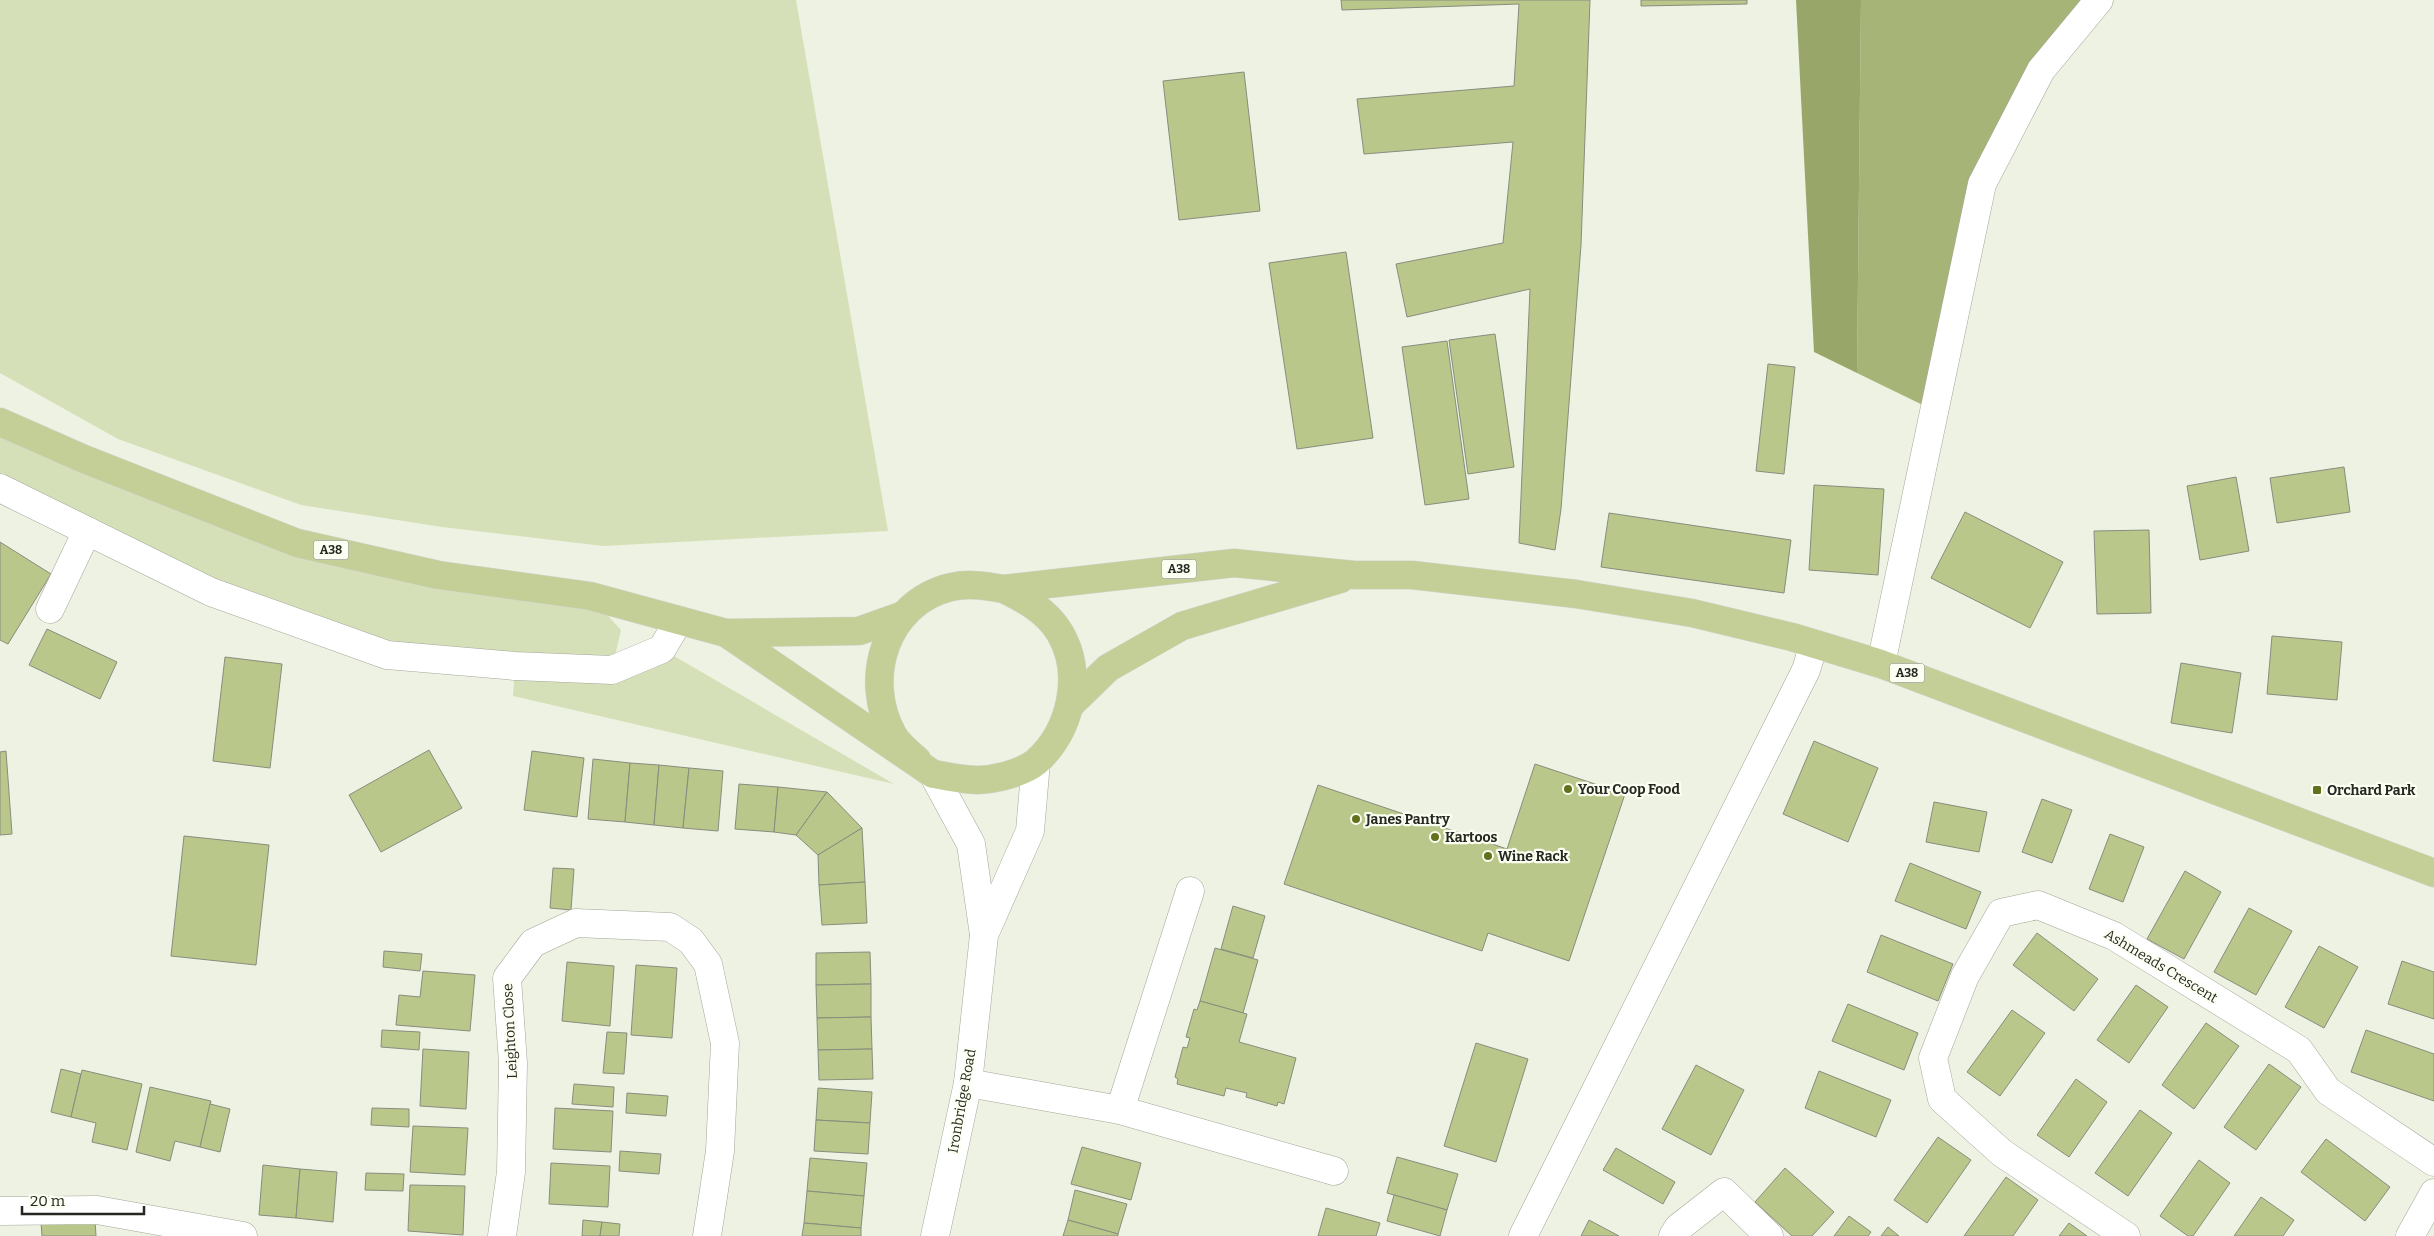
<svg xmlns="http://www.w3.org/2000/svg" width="2434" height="1236" viewBox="0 0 2434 1236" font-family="Bitter,serif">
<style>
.green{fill:#d6e0b8}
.forest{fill:#a7b478}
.water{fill:#99a66a}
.building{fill:#b9c78a;stroke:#898c7e}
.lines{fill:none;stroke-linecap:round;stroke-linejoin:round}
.minor-casing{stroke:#a3a698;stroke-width:29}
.major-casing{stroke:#d4d4d3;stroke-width:29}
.minor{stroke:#fff;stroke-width:28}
.major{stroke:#c4cf98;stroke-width:28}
.poi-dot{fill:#63711d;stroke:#fbfff2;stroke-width:2}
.labels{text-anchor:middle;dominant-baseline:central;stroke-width:4.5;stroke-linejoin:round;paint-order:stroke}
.shield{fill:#fbfff2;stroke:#666860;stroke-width:1}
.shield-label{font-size:12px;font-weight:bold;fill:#262721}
.poi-label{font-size:14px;font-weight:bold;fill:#262721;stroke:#fbfff2;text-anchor:start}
.street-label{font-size:14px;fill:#262721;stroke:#fbfff2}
</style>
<rect width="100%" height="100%" fill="#eef2e2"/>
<g class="green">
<polygon points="0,0 796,0 888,531 603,546 442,527 301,505 118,439 0,373"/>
<polygon points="0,422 297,543 590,596 621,630 612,669 662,649 894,784 513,696 515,667 387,655 0,488"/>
</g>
<polygon class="forest" points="1861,0 2099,0 1982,184 1933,410 1857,373"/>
<polygon class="water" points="1796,0 1861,0 1857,373 1814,352"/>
<g class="building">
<polygon points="1341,0 1590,0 1581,245 1561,509 1555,550 1519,543 1530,289 1407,317 1396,264 1503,243 1513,142 1364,154 1357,99 1514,86 1519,4 1342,10"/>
<polygon points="1641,0 1747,0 1747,4 1641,6"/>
<polygon points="1244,72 1260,211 1179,220 1163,81"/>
<polygon points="1346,252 1373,438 1297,449 1269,263"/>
<polygon points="1495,334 1514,467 1468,474 1449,340"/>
<polygon points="1447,341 1469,499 1425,505 1402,347"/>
<polygon points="1768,364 1795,367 1784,474 1756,471"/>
<polygon points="2344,467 2350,512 2277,523 2270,478"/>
<polygon points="2236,477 2249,551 2200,560 2187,486"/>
<polygon points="1814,485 1884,489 1878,575 1809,570"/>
<polygon points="1965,512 2063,562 2030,628 1931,578"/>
<polygon points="1609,513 1791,540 1784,593 1601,567"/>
<polygon points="2149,530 2151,613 2097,614 2094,531"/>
<polygon points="0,542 51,574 8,644 0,640"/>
<polygon points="47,629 117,662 100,699 29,665"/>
<polygon points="2272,636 2342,642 2337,700 2267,694"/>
<polygon points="225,657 282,664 270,768 213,761"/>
<polygon points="2181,663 2241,673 2232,733 2171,723"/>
<polygon points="1814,741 1878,768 1848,842 1783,814"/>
<polygon points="429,750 462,808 381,852 349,795"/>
<polygon points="6,751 12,834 0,835 0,752"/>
<polygon points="532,751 584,758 577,817 524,810"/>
<polygon points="593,759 630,763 625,822 588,819"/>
<polygon points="630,763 659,765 654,825 625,822"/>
<polygon points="1535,764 1625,794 1569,961 1488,933 1482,951 1284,884 1318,785 1507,849"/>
<polygon points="659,765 689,768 683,828 654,825"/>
<polygon points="689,768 723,771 718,831 683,828"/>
<polygon points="739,784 778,787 774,832 735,829"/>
<polygon points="778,787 827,792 796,835 774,832"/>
<polygon points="827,792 862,828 818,855 796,835"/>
<polygon points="2042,799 2072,810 2052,863 2022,852"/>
<polygon points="1934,802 1987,812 1979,852 1926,842"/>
<polygon points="862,828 865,882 819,885 818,855"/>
<polygon points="2110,834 2144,847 2123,902 2089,889"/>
<polygon points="184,836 269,845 256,965 171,956"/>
<polygon points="1910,863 1981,892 1966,929 1895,901"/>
<polygon points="553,868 574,869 571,910 550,908"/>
<polygon points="2185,871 2221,892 2184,959 2147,939"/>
<polygon points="865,882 867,923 822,925 819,885"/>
<polygon points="1233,906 1265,916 1253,958 1221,949"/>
<polygon points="2249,908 2292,931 2256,995 2214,972"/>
<polygon points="2037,933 2098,979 2074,1011 2013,965"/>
<polygon points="1881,935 1953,964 1938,1001 1867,972"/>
<polygon points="2319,946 2358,967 2324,1028 2285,1007"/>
<polygon points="1215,948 1258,960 1243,1013 1200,1001"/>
<polygon points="384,951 422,954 420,971 383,967"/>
<polygon points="870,952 871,984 816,985 816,953"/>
<polygon points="2402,961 2434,972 2434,1019 2388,1004"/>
<polygon points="567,962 614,966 610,1026 562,1021"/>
<polygon points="636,965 677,968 672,1038 631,1035"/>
<polygon points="423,971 475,975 470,1031 396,1025 399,995 420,997"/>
<polygon points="871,984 871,1017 817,1018 816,985"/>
<polygon points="2136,985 2168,1007 2129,1063 2097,1040"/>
<polygon points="1200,1001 1247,1014 1239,1042 1296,1058 1284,1104 1278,1102 1277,1106 1246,1097 1247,1093 1226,1088 1224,1096 1177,1084 1178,1079 1175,1077 1183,1047 1187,1048 1190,1038 1186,1037 1194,1009 1197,1010"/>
<polygon points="1848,1004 1918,1033 1904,1070 1832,1041"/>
<polygon points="2012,1010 2045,1033 2000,1096 1967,1072"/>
<polygon points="871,1017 872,1049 818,1050 817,1018"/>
<polygon points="2206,1023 2239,1046 2194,1109 2162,1085"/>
<polygon points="382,1030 420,1032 419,1050 381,1047"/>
<polygon points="2366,1030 2434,1054 2434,1101 2351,1072"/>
<polygon points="607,1032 627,1033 624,1074 603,1073"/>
<polygon points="1476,1043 1528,1059 1496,1162 1444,1146"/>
<polygon points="423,1049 469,1052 466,1109 420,1106"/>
<polygon points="872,1049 873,1079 819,1080 818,1050"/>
<polygon points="2269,1064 2301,1087 2256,1150 2224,1127"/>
<polygon points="1696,1065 1744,1090 1711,1155 1662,1129"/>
<polygon points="61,1069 81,1074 71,1117 51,1112"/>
<polygon points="82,1070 142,1084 127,1150 92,1142 96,1123 71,1117"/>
<polygon points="1819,1071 1891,1100 1876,1137 1805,1108"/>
<polygon points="2076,1079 2107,1102 2069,1157 2037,1135"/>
<polygon points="574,1084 614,1087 613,1107 572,1104"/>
<polygon points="150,1087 211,1101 200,1147 175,1141 170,1161 136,1152"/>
<polygon points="818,1088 872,1092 870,1123 816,1120"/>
<polygon points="627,1093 668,1096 666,1116 626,1113"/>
<polygon points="210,1104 230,1109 220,1152 200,1147"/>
<polygon points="372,1108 409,1109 409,1127 371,1125"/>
<polygon points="555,1108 613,1111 611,1152 553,1149"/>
<polygon points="2140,1110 2172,1133 2128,1196 2095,1173"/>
<polygon points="816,1120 870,1123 868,1154 814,1151"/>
<polygon points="413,1126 468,1128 465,1175 410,1172"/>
<polygon points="1938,1137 1971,1160 1927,1223 1894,1200"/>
<polygon points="2326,1139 2390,1187 2365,1221 2301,1172"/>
<polygon points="1082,1147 1141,1163 1131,1200 1071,1184"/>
<polygon points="1616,1148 1675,1182 1663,1204 1603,1170"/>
<polygon points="620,1151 661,1154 659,1174 619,1171"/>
<polygon points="1397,1157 1458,1174 1447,1210 1387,1193"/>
<polygon points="810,1158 867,1163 864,1196 807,1191"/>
<polygon points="2199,1160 2230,1183 2193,1236 2188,1236 2160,1216"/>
<polygon points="551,1163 610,1166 608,1207 549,1204"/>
<polygon points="263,1165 300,1169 296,1218 259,1215"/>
<polygon points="1785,1168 1834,1212 1812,1236 1792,1236 1755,1202"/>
<polygon points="300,1169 337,1172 333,1222 296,1218"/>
<polygon points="366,1173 404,1174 403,1191 365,1190"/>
<polygon points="2006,1177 2038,1200 2013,1236 1964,1236"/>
<polygon points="410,1185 465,1186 463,1235 408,1231"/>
<polygon points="1075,1190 1127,1204 1118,1234 1068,1220"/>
<polygon points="807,1191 864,1196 861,1228 804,1223"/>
<polygon points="1394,1195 1447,1210 1440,1236 1387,1221"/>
<polygon points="2261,1197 2294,1220 2283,1236 2234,1236"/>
<polygon points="1326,1208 1380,1223 1376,1236 1318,1236"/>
<polygon points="1849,1216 1871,1232 1868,1236 1834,1236"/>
<polygon points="95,1220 96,1236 42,1236 41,1223"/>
<polygon points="583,1220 602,1222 600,1236 582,1236"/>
<polygon points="1068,1220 1118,1234 1118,1236 1063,1236"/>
<polygon points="1589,1220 1619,1236 1581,1236"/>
<polygon points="602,1222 620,1224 619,1236 600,1236"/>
<polygon points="804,1223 861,1228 861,1236 802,1236"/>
<polygon points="2069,1223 2087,1236 2059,1236"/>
<polygon points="1888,1227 1899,1236 1881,1236"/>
</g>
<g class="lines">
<defs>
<g id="minor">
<polyline points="0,488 211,592 387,655 515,666 612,670 662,649 679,620"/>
<polyline points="50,609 87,531"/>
<polyline points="1881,664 1982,184 2041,70 2099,0"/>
<polyline points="933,774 971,844 984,935 968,1083 935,1236"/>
<polyline points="984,935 1030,831 1036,762"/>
<polyline points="968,1083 1120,1110 1334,1171"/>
<polyline points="1120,1110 1190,891"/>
<polyline points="0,1211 97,1210 243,1236"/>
<polyline points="502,1236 511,1172 513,1063 507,978 533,943 576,923 670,927 691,941 708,964 725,1043 720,1151 707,1236"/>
<polyline points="1523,1236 1806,670 1814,644"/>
<polyline points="1673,1236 1678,1228 1724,1192 1769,1236"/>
<polyline points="2126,1236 2002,1153 1942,1099 1933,1058 1965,976 2001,913 2038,905 2114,936 2299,1050 2328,1091 2434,1162"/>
<polyline points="2410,1236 2434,1193"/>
</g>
<g id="major">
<polyline points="0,422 84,459 297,543 438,575 590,596 726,633 859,631 904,615"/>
<path d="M726,633l207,141c19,3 38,8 57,5 14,-2 35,-8 46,-17 35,-31 48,-88 24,-129 -13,-22 -34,-33 -56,-44"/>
<polyline points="1071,704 1108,668 1182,626 1340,579"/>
<path d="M917,760c-8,-7 -19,-16 -24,-25 -31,-56 -8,-132 58,-148 18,-4 36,-1 53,2l230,-26 120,12h58l164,19 116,19 100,24 89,27 553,209"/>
</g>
</defs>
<use href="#minor" class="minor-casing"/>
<use href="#major" class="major-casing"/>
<use href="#minor" class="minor"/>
<use href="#major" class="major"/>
</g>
<g class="poi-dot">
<circle cx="1568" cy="789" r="5"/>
<rect x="2312" y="785" width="10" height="10" rx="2.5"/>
<circle cx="1356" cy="819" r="5"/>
<circle cx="1435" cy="837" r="5"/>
<circle cx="1488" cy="856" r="5"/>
</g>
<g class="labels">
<g class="shield">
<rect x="313.5" y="540.5" width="35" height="19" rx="4"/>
<rect x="1161.5" y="559.5" width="35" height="19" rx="4"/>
<rect x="1889.5" y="663.5" width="35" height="19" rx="4"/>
</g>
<g class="shield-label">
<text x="331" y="550">A38</text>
<text x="1179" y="569">A38</text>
<text x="1907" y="673">A38</text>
</g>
<g class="poi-label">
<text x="1578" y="789">Your Coop Food</text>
<text x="2327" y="790">Orchard Park</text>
<text x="1366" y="819">Janes Pantry</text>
<text x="1445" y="837">Kartoos</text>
<text x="1498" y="856">Wine Rack</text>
</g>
<g class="street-label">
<text transform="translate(2161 966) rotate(31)">Ashmeads Crescent</text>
<text transform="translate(510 1031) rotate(-93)">Leighton Close</text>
<text transform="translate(962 1101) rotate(-80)">Ironbridge Road</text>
</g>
</g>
<path d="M22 1206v8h122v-8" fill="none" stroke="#262721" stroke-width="2.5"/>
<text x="30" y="1206" font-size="15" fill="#262721" stroke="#fbfff2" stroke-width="4" paint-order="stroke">20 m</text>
</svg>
